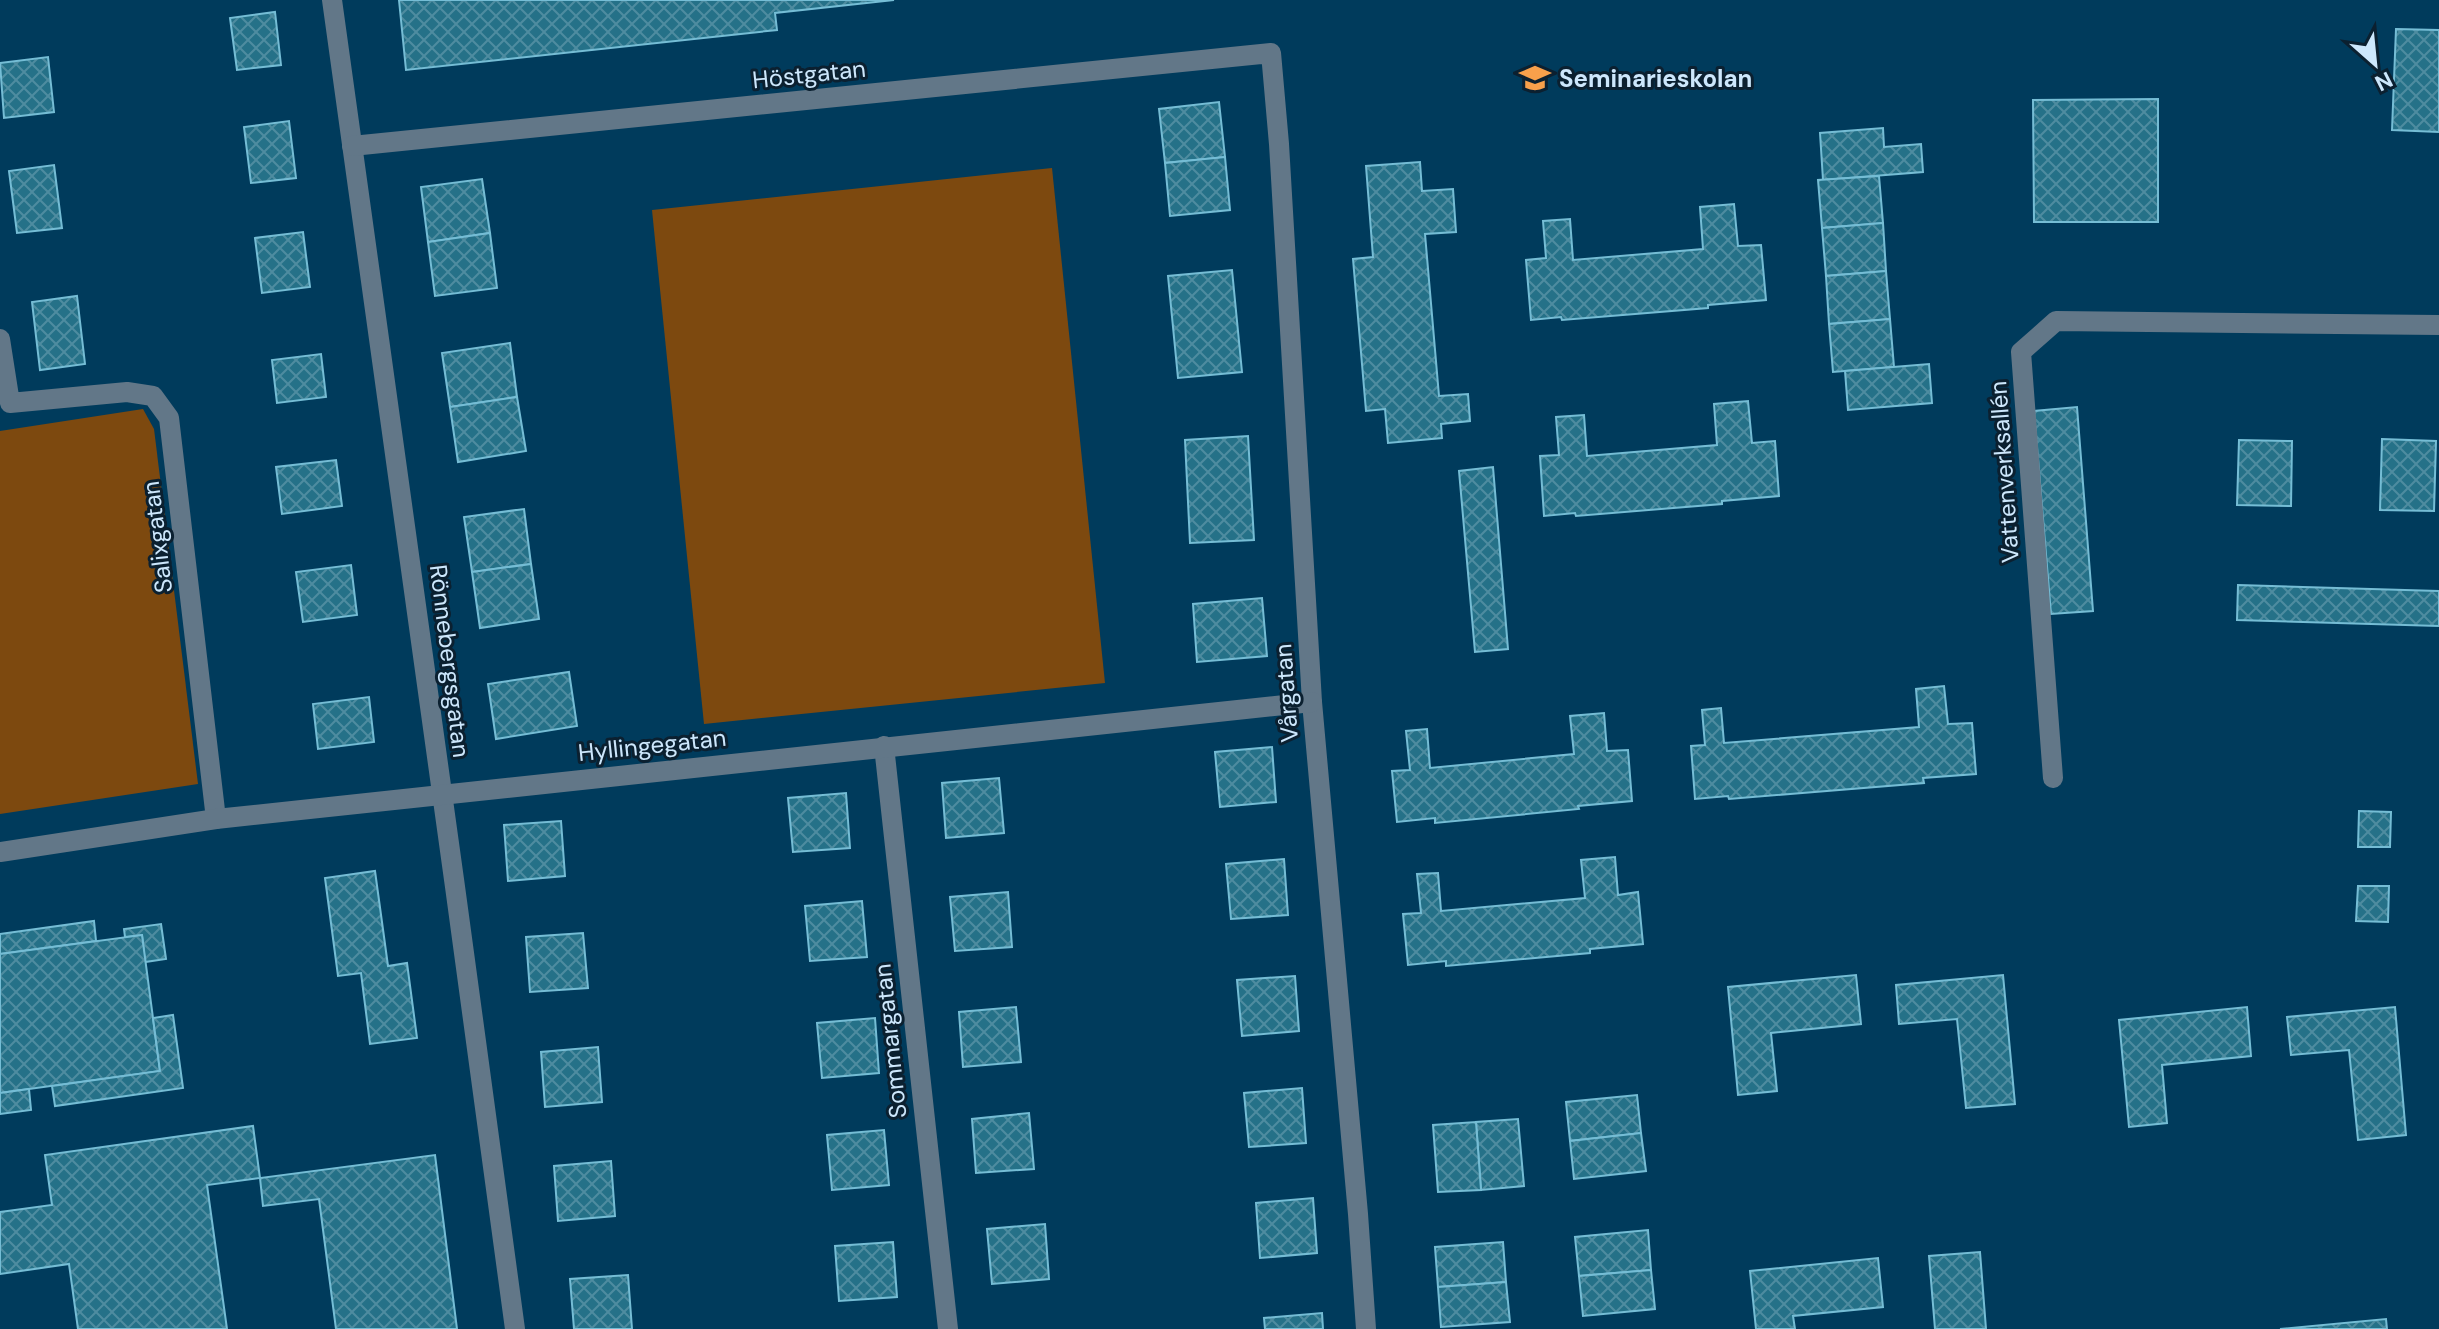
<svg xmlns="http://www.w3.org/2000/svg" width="2439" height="1329" viewBox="0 0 2439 1329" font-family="'DM Sans',sans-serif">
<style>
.park{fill:#7d490f}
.building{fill:url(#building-cross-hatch);stroke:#75bdd5;stroke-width:2}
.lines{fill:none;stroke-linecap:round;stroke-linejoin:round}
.minor{stroke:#627788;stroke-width:20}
.labels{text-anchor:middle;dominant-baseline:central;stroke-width:6;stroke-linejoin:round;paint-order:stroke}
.street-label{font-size:24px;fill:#cde7fc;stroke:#0b2030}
.poi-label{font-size:24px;font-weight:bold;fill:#cde7fc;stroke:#0b2030;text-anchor:start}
</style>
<defs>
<pattern id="building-cross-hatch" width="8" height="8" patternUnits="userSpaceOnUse" patternTransform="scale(2)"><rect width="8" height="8" fill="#257188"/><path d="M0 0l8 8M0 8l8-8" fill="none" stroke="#4e8ca0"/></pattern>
</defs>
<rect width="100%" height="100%" fill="#003b5c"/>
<g class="park">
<polygon points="1052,168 1105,683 704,724 652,210"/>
<polygon points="143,409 154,429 198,784 0,814 0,431"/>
</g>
<g class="building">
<polygon points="399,0 894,0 775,13 777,30 406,70"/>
<polygon points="275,12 281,65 237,70 230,18"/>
<polygon points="2396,29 2439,30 2439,132 2392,130"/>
<polygon points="48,57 54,112 4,118 0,63"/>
<polygon points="2158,99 2158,222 2034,222 2033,100"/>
<polygon points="1219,102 1225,157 1165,163 1159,109"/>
<polygon points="289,121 296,178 251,183 244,127"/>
<polygon points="1883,128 1884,147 1921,144 1923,172 1823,180 1820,133"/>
<polygon points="1225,157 1230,210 1170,216 1165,163"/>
<polygon points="1420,162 1422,191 1453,189 1456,232 1425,234 1439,396 1468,394 1470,421 1441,424 1442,438 1388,443 1385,409 1366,411 1353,259 1373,257 1366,166"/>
<polygon points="54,165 62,228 17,233 9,171"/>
<polygon points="1879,176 1883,223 1822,228 1818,180"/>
<polygon points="482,179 490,233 428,242 421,187"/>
<polygon points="1734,204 1738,246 1761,245 1766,300 1708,305 1708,308 1562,320 1561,317 1531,320 1526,260 1546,258 1543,221 1570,219 1573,260 1703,249 1700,207"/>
<polygon points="1883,223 1886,271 1826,276 1822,228"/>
<polygon points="303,232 310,287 262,293 255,238"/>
<polygon points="490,233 497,288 435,296 428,242"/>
<polygon points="1232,270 1242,372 1178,378 1168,276"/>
<polygon points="1886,271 1890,319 1829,324 1826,276"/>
<polygon points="77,296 85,364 40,370 32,302"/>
<polygon points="1890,319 1894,367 1833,372 1829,324"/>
<polygon points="510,343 517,397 450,407 442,353"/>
<polygon points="321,354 326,397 277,403 272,360"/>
<polygon points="1929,364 1932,403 1848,410 1845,371"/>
<polygon points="517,397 526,451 458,462 450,407"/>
<polygon points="1748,401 1752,443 1775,441 1779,496 1722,501 1722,504 1576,516 1575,513 1544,516 1540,456 1559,455 1556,417 1584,415 1587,456 1717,445 1714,404"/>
<polygon points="2077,407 2093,611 2051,614 2034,411"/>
<polygon points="1248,436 1254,540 1190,543 1185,440"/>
<polygon points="2382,439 2436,441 2434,511 2380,510"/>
<polygon points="2239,440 2292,441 2291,506 2237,505"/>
<polygon points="336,460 342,506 282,514 276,467"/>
<polygon points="1493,467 1508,649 1475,652 1459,471"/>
<polygon points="524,509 531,564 472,572 464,517"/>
<polygon points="531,564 539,619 480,628 472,572"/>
<polygon points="351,565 357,615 303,622 296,572"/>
<polygon points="2238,585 2439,591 2439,626 2237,620"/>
<polygon points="1262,598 1267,656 1197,662 1193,604"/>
<polygon points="569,672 577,726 496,739 488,684"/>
<polygon points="1944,686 1948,724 1972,723 1976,774 1923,778 1924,783 1729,799 1728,796 1695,799 1691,746 1705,745 1702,710 1721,708 1724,743 1919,727 1916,689"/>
<polygon points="369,697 374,742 318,749 313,704"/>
<polygon points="1604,713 1607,751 1628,750 1632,801 1578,806 1579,809 1435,823 1435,818 1397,822 1392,771 1410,770 1406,731 1427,729 1430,768 1574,754 1570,716"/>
<polygon points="1272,747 1276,802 1220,807 1215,752"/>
<polygon points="999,778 1004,833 946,838 942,783"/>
<polygon points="846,793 850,848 793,852 788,798"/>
<polygon points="2359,811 2391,812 2390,847 2358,847"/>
<polygon points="561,821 565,876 508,881 504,825"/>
<polygon points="1615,857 1618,895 1638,892 1643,944 1590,949 1590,953 1446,966 1446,961 1408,965 1403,914 1421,913 1417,874 1438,873 1441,911 1585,898 1581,860"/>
<polygon points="1284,859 1288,915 1231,919 1226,864"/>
<polygon points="375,871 388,966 407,963 417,1038 370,1044 361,973 338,976 325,878"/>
<polygon points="2358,886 2389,886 2388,922 2356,921"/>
<polygon points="1008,892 1012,947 955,951 950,897"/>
<polygon points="862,901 867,957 810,961 805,906"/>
<polygon points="94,921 96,941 0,954 0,934"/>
<polygon points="161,924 166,959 145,962 142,935 125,937 124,929"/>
<polygon points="583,933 588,988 530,992 526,937"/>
<polygon points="142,935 160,1071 0,1093 0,954"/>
<polygon points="1856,975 1861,1024 1771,1033 1777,1091 1738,1095 1728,987"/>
<polygon points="2003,975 2015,1104 1966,1108 1957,1019 1899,1024 1896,985"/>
<polygon points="1295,976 1299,1031 1242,1036 1237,980"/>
<polygon points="1016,1007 1021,1062 963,1067 959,1012"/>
<polygon points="2247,1007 2251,1056 2162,1065 2167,1123 2129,1127 2119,1020"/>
<polygon points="2395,1007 2406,1135 2358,1140 2349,1050 2291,1055 2287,1017"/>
<polygon points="173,1015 183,1088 55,1106 52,1086 160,1071 153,1018"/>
<polygon points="875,1018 879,1073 822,1078 817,1023"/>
<polygon points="598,1047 602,1102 545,1107 541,1052"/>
<polygon points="1302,1088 1306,1143 1249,1147 1244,1093"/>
<polygon points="29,1089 31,1110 0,1114 0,1093"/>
<polygon points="1637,1095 1641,1133 1570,1141 1566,1102"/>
<polygon points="1029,1113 1034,1169 976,1173 972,1119"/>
<polygon points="1518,1119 1524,1186 1481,1190 1476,1122"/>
<polygon points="1476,1122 1481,1190 1438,1192 1433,1125"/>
<polygon points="253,1126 260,1178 207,1185 227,1329 78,1329 69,1264 0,1274 0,1212 52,1205 45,1155"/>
<polygon points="884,1130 889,1185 832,1190 827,1135"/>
<polygon points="1641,1133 1646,1171 1574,1179 1570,1141"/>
<polygon points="435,1155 457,1329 336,1329 319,1199 263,1206 260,1178"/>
<polygon points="611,1161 615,1216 558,1221 554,1166"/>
<polygon points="1313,1198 1317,1253 1260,1258 1256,1203"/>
<polygon points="1045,1224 1049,1279 992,1284 987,1229"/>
<polygon points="1648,1230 1651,1270 1579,1276 1575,1237"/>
<polygon points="893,1242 897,1297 839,1301 835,1246"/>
<polygon points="1503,1242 1506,1282 1438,1287 1435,1247"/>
<polygon points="1980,1252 1986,1329 1935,1329 1929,1256"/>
<polygon points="1878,1258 1883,1307 1793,1316 1795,1329 1756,1329 1750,1271"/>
<polygon points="1651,1270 1655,1309 1583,1316 1579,1276"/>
<polygon points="628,1275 632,1329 574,1329 570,1279"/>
<polygon points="1506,1282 1510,1322 1441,1327 1438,1287"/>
<polygon points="1322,1313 1323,1329 1265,1329 1264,1318"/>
<polygon points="2386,1319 2387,1329 2280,1329"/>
</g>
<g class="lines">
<g class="minor">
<path d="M332,0c65,442 122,886 183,1329"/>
<polyline points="352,146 1271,53 1279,144 1312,702 1358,1214 1366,1329"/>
<polyline points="0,339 10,403 127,392 153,396 169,418 216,819"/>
<polyline points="884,746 948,1329"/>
<polyline points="2053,778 2021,352 2056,321 2439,325"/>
<polyline points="0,852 216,819 1312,702"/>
</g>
</g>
<defs>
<symbol id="school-bare" viewBox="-9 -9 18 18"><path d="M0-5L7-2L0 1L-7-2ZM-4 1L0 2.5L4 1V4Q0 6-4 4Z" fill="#f8a04b" stroke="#0b2030" stroke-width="2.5" paint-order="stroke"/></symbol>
</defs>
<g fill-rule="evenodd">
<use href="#school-bare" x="1513" y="56" width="44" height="44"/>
</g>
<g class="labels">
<g class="street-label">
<text transform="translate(809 74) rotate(-6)">Höstgatan</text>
<text transform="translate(2004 472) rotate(-94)">Vattenverksallén</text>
<text transform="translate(157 537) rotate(-97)">Salixgatan</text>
<text transform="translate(450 661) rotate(83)">Rönnebergsgatan</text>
<text transform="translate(1286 693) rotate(-94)">Vårgatan</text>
<text transform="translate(652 745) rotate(-6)">Hyllingegatan</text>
<text transform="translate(890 1041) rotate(-96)">Sommargatan</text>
</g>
<g class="poi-label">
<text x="1559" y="78">Seminarieskolan</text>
</g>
</g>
<g transform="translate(2375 64) rotate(153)" stroke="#0b2030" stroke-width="6" paint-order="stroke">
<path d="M0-6L14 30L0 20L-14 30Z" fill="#cde7fc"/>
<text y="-12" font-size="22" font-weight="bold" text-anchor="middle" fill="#cde7fc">N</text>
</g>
</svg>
